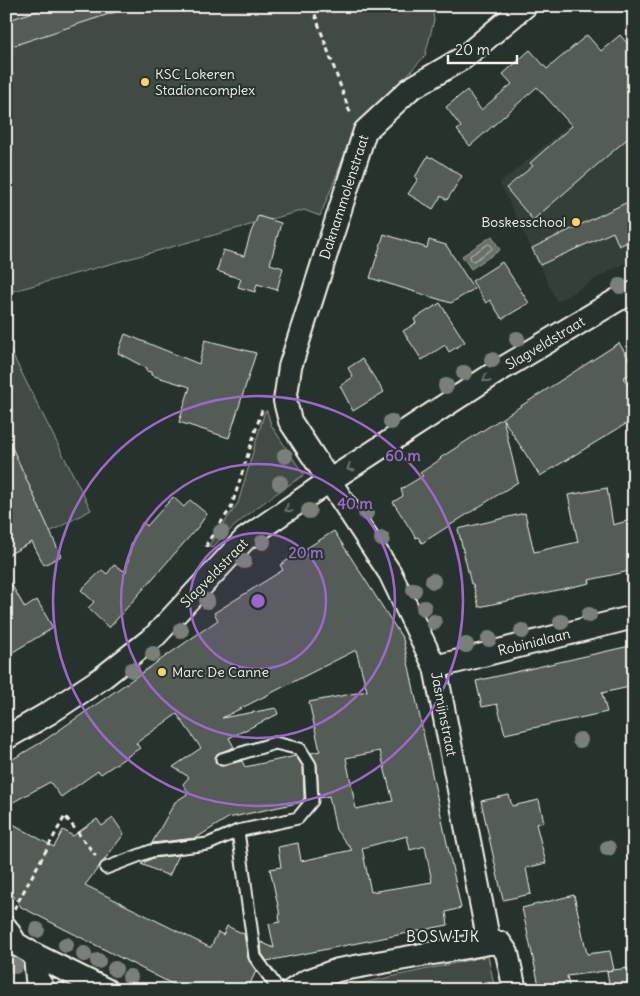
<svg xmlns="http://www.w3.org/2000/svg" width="640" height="996" viewBox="0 0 640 996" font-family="Delius,sans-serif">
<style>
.built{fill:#333f39}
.green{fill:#414b45;stroke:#9a9e96}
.water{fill:#676f68;stroke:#9fa39b}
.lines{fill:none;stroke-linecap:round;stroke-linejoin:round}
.shore{stroke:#bcbdb5;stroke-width:1}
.building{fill:#525c55;stroke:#f4f1e8;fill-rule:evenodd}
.lane-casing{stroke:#f4f1e8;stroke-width:15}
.street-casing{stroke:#f4f1e8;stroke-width:26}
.path{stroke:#f4f1e8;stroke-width:3;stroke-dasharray:5 4;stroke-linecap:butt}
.lane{stroke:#26332d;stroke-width:11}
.street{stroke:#26332d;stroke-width:22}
.tree{fill:#7a8079}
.oneway{stroke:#6e766e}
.ring{fill:none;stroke:#9f67cb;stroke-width:2.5}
.poi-dot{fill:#ffd166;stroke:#26332d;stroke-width:2}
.labels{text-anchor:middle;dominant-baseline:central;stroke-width:4;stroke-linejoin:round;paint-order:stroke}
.poi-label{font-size:14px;fill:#f4f1e8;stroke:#26332d;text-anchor:start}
.street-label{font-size:14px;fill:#f4f1e8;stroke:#26332d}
.neighbourhood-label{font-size:15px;letter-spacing:1px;fill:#f4f1e8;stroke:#26332d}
.centre{fill:#9f67cb;stroke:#26332d;stroke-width:2.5}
.ring-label{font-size:15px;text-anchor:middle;font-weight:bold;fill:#9f67cb;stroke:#26332d;stroke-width:4;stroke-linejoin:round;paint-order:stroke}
</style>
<rect width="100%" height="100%" fill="#26332d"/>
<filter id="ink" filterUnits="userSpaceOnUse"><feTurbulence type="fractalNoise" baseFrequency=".02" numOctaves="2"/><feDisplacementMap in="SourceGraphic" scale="10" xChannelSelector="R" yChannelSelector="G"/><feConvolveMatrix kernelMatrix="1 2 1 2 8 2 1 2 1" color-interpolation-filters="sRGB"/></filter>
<g filter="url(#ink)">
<polygon class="built" points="634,71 634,260 611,270 557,302 500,183"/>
<g class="green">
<polygon points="6,6 432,6 434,20 425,56 354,132 320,216 304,210 6,293"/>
<polygon points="6,342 91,510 50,532 16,456 6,461"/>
<path d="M265,411h2l4,14 33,50c-34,22 -65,44 -92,73l-3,-3 29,-42z"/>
<polygon points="488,956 495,990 330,990"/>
</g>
<polygon class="water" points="492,236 500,250 471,269 462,256"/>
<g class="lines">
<polygon class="shore" points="489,244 492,246 492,249 474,261 471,260 470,256"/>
</g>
<g class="building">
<polygon points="51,6 121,6 121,10 6,48 6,21"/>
<polygon points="587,35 601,51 620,35 634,51 634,133 533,220 506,188 533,166 530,163 572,126 537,87 470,146 457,130 461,127 446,107 467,90 481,110 512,84 503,74 530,50 547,69"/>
<polygon points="428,156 431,158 432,157 462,176 447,200 441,196 433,209 408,194 418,179 415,177"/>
<polygon points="634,199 634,239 619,246 613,232 540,265 532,248"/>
<polygon points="258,216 281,223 270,264 283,268 277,290 257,284 255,292 238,287 241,279 217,271 223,250 244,256 251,232"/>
<polygon points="384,234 427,248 429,240 446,245 474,289 451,303 370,278"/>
<polygon points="502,262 529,303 502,319 490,300 486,303 472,281"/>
<polygon points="440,303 465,342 449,352 445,345 422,360 403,331 416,323 414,319"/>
<polygon points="125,334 199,364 205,340 256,353 229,438 179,422 190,387 151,375 151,372 146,371 146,368 118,353"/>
<polygon points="619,343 634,367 634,371 623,378 634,394 634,419 540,476 503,419 518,482 422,543 418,537 416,538 393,502 403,496 401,489 423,476 420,473 441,459 440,458"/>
<polygon points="362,359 384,392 353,411 340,386 353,377 348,368"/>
<polygon points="6,434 61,556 44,565 32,542 6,556"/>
<polygon points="607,488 613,525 634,519 634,570 589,580 590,583 479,607 473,584 471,584 458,529 525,513 534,552 578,542 568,495"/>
<polygon points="173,497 184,507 190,500 207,514 198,527 109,628 88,608 94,602 81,590 102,570 107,574 114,565 126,572 131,545 135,535 143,522 147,526"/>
<path d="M334,531l69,108 58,269 -15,4 2,13 -181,36 -5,-7 -1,-12 13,6 -5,-24 11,-2 -1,-6 1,-1 -10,-46 11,-2 -3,-20 20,-4 3,18 51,-11 -16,-20 -7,-34 -10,2 -2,-33 -6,-12 9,-2 -11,-49 58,-11 -11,-41 -134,68 54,-10 2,6 -49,24 5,9 -17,7 -2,8 6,4 21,-5 3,6 51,-11 7,11 1,31 -2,4 -74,16 -32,20 -44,5 23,-41 14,-9 -6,-9 6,-7 -16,-10 28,-19 -24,-34 -41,29 4,5 -39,26 -3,-3 -37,26 -11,-15 -44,24v-43l36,-21 176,-122 -4,-7 69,-43 -3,-5zM380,751l13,50 -37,8 -10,-51zM407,836l3,14 15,-4 7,36 -61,10 -9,-44z"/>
<polygon points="6,575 25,608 37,600 53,628 6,656"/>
<polygon points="634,645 634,686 602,693 607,712 505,734 497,704 482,707 476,681"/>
<polygon points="509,795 512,806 539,800 544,822 536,824 546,863 526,868 531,894 503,900 481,801"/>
<polygon points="113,818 124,834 85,885 209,947 211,947 218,932 223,935 227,926 244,934 248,958 256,971 247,990 184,990 21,907 6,885 6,820 54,847 63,830 73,836 97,819 102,826"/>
<polygon points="179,855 169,876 141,864 153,858"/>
<polygon points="574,895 587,954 610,951 614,970 628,968 632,990 610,990 607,971 613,970 567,976 570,990 540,990 522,908"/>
</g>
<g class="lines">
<defs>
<g id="lane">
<polyline points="222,759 275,743 300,749 310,765 312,801 298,818 238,831 255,957 279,990"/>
<polyline points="106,868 151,851 208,844 238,831"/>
</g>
<g id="street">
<polyline points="435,667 634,617"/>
<polyline points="6,738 49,713 102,678 155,636 245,539 329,481 495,373 617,300 634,293"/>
<polyline points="6,928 16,944 35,955 106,990"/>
<polyline points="35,955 37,979 44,990"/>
<polyline points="293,990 307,981 338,970 489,943"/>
<polyline points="515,990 507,953 500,943 489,943 435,667 390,573 290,421 285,401 290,367 365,131 410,89 463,58 525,6"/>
</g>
</defs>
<use href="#lane" class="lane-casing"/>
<use href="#street" class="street-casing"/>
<g class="path">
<polyline points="312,6 349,110 352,115"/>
<polyline points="207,547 207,543 231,508 262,410 264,410"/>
<polyline points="14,909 65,816 96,856"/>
</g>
<use href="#lane" class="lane"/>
<use href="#street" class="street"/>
</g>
<g class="tree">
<circle cx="620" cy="286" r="8"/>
<circle cx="517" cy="339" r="8"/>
<circle cx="492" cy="360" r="8"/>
<circle cx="464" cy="373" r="8"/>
<circle cx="446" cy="386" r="8"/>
<circle cx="391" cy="422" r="8"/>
<circle cx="285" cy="456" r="8"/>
<circle cx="280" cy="483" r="8"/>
<circle cx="309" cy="511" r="8"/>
<circle cx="366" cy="513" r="8"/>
<circle cx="221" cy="532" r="8"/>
<circle cx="382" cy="539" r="8"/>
<circle cx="263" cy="542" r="8"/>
<circle cx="244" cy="561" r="8"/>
<circle cx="433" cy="581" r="8"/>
<circle cx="414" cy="590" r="8"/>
<circle cx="207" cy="601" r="8"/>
<circle cx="424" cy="608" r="8"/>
<circle cx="589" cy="615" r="8"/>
<circle cx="434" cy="622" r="8"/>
<circle cx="561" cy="622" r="8"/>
<circle cx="181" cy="630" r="8"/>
<circle cx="522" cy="631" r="8"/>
<circle cx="489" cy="639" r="8"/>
<circle cx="466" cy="645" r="8"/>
<circle cx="153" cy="654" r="8"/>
<circle cx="132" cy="670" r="8"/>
<circle cx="580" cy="740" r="8"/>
<circle cx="608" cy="848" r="8"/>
<circle cx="37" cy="930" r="8"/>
<circle cx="66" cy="945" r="8"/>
<circle cx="84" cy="954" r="8"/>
<circle cx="98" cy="961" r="8"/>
<circle cx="15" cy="966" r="8"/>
<circle cx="115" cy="969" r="8"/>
<circle cx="130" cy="977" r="8"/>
</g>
<defs><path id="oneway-chevron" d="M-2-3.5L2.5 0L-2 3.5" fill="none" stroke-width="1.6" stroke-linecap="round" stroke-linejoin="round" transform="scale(1.25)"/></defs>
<g class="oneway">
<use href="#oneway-chevron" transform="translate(486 379) rotate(147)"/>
<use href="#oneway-chevron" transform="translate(350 468) rotate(147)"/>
<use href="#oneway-chevron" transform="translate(288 509) rotate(145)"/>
</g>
</g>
<circle cx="258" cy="601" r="68" fill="#9f67cb" fill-opacity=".12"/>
<g class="ring">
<circle cx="258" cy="601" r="68"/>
<circle cx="258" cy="601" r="137"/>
<circle cx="258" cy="601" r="205"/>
</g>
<g class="poi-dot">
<circle cx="145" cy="82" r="5"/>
<circle cx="576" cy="222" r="5"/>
<circle cx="162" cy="672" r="5"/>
</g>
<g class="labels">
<g class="poi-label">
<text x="155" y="74">KSC Lokeren<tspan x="155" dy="16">Stadioncomplex</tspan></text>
<text x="566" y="222" text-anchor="end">Boskesschool</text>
<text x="172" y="672">Marc De Canne</text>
</g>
<g class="street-label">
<text transform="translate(344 197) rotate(-72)">Daknammolenstraat</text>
<text transform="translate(545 343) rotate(-31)">Slagveldstraat</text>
<text transform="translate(214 573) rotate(-46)">Slagveldstraat</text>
<text transform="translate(534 642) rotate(-14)">Robinialaan</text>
<text transform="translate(444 714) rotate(79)">Jasmijnstraat</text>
</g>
<g class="neighbourhood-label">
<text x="443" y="936">BOSWIJK</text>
</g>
</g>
<circle cx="258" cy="601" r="8" class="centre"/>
<g class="ring-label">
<text x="403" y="461">60 m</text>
<text x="355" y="509">40 m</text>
<text x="306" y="558">20 m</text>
</g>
<rect width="640" height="996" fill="none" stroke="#26332d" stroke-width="25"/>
<rect x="12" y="12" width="615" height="971" fill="none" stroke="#f4f1e8" stroke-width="2" filter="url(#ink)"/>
<path d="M448 55v8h69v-8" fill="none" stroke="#f4f1e8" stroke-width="2.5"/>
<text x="455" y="55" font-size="15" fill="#f4f1e8" stroke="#26332d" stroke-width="4" paint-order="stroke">20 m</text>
</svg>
